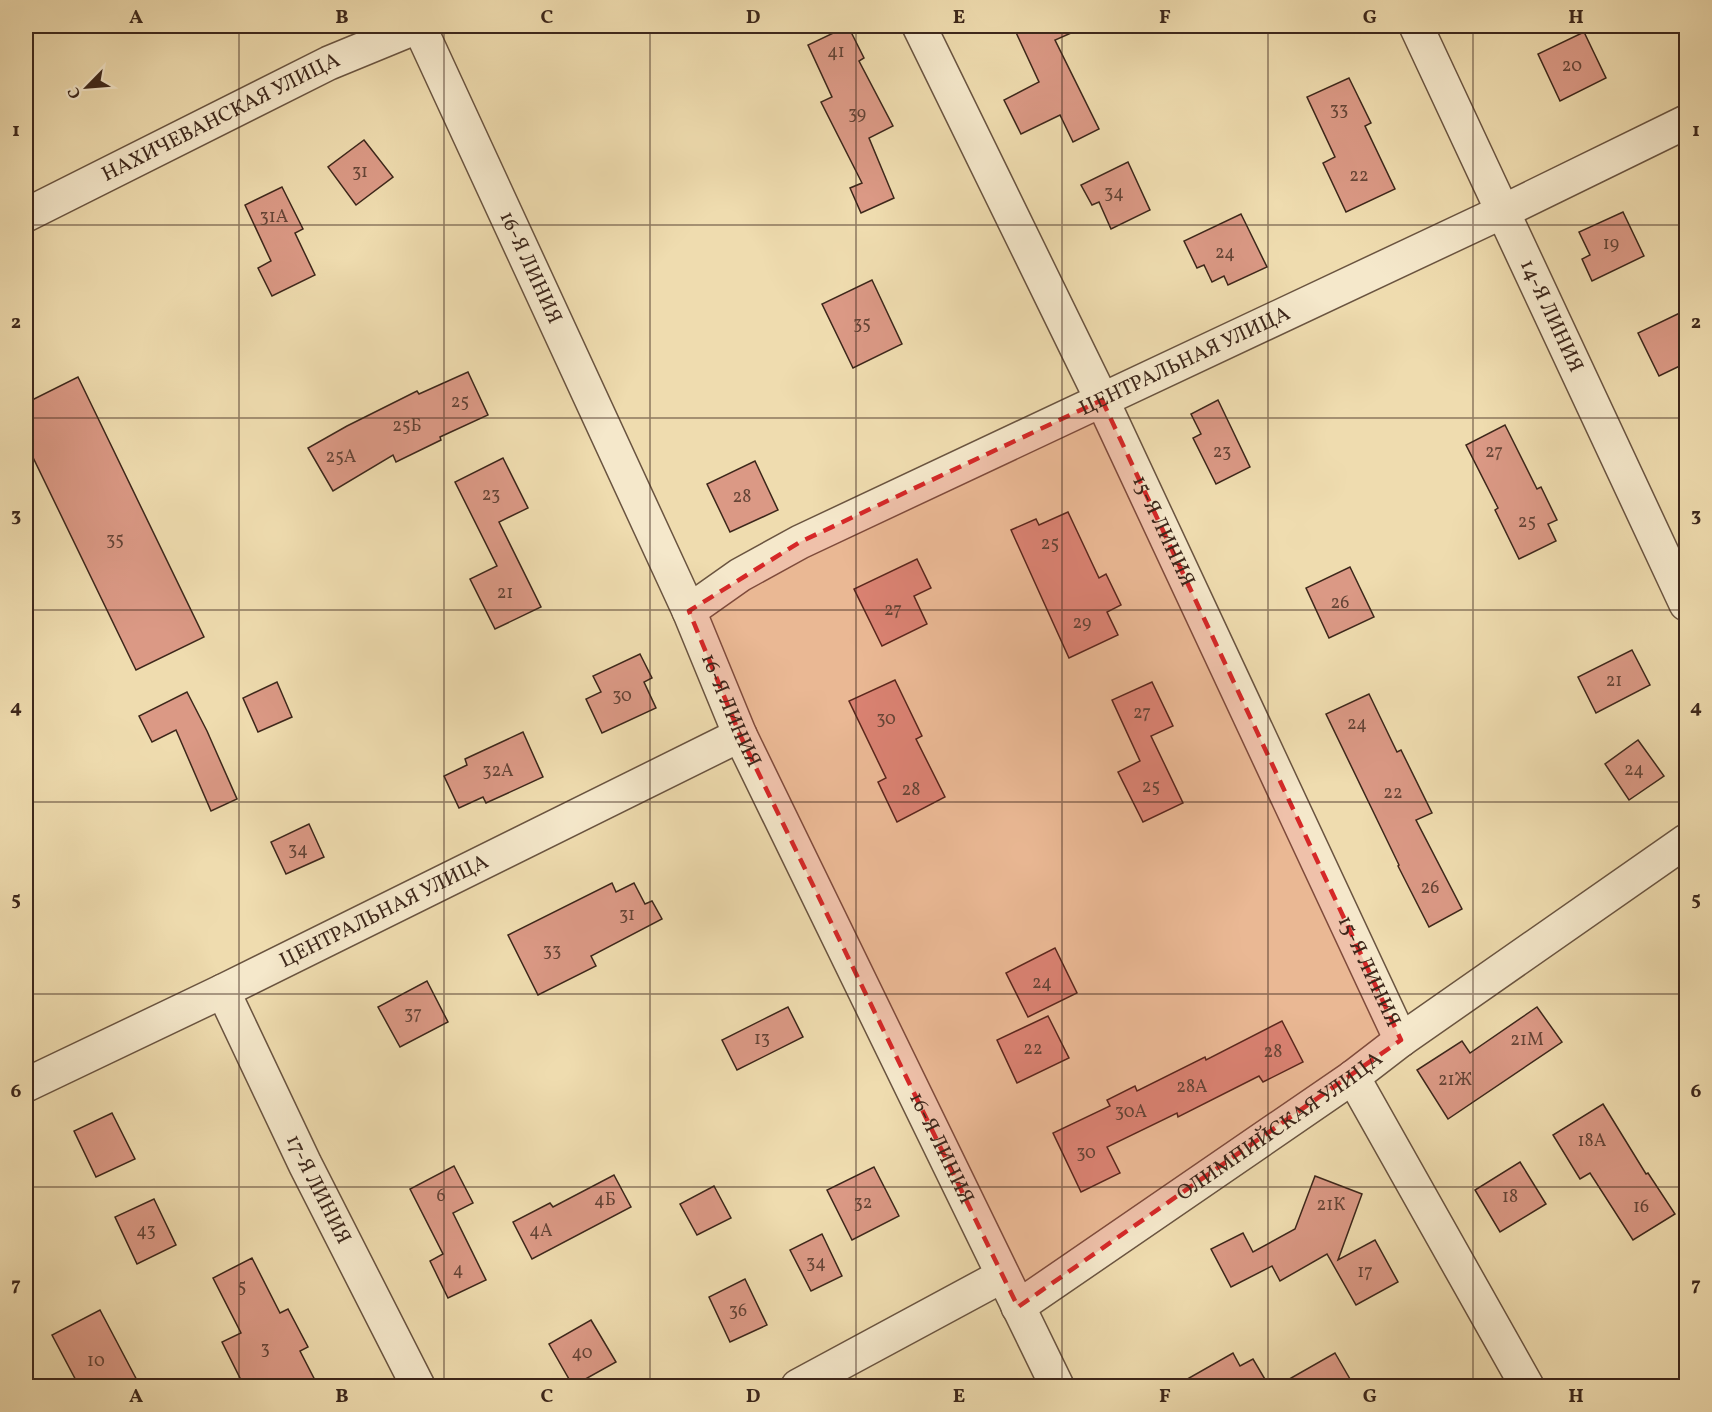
<svg xmlns="http://www.w3.org/2000/svg" width="1712" height="1412" viewBox="0 0 1712 1412" font-family="Vollkorn,serif">
<style>
.building{fill:#db9985;stroke:#3d271b;stroke-width:1.5}
.lines{fill:none;stroke-linecap:round;stroke-linejoin:round}
.minor-casing{stroke:#6a5440;stroke-width:36}
.minor{stroke:#f5e8cb;stroke-width:33}
.marked{fill:#d62828;fill-opacity:0.2;stroke:#d62828;stroke-width:4.5;stroke-dasharray:12 8;stroke-linejoin:round}
.grid{fill:none;stroke:#3d271b;stroke-width:1.5;stroke-opacity:0.55}
.labels{text-anchor:middle;dominant-baseline:central;stroke-width:4.5;stroke-linejoin:round;paint-order:stroke}
.number-label{font-size:18px;fill:#644436}
.street-label{font-size:21px;fill:#3d271b;stroke:#f5e8cb}
.neatline{fill:none;stroke:#3d271b;stroke-width:2}
.grid-label{font-size:20px;text-anchor:middle;font-weight:bold;fill:#3d271b}
</style>
<rect width="100%" height="100%" fill="#efdcaf"/>
<filter id="stains"><feTurbulence type="fractalNoise" baseFrequency=".00333" numOctaves="4"/><feColorMatrix values="0 0 0 0 .2 0 0 0 0 .09 0 0 0 0 .02 0 0 0 .5 -.17"/></filter>
<radialGradient id="worn" r=".72"><stop offset=".6" stop-color="#630" stop-opacity="0"/><stop offset="1" stop-color="#630" stop-opacity=".3"/></radialGradient>
<g class="building">
<polygon points="848,26 864,58 859,61 893,126 869,138 894,198 861,213 850,188 862,183 821,102 832,97 808,45"/>
<polygon points="1013,26 1087,26 1055,40 1099,129 1073,142 1060,115 1021,134 1004,100 1039,82"/>
<polygon points="1584,32 1606,78 1560,101 1538,54"/>
<polygon points="1349,78 1371,123 1365,126 1395,189 1346,212 1323,163 1335,157 1307,97"/>
<polygon points="364,140 393,177 356,205 328,167"/>
<polygon points="1128,162 1150,210 1111,229 1099,202 1092,205 1081,185"/>
<polygon points="282,187 303,229 295,233 315,275 272,296 258,268 271,261 245,205"/>
<polygon points="1623,212 1644,256 1592,281 1582,259 1590,255 1579,232"/>
<polygon points="1241,214 1267,267 1228,285 1224,276 1212,282 1204,265 1197,268 1184,241"/>
<polygon points="872,280 902,344 853,368 822,304"/>
<polygon points="1686,310 1686,363 1659,376 1638,333"/>
<polygon points="468,372 488,415 440,437 441,440 396,462 393,455 333,491 308,448 347,426 417,391 419,394"/>
<polygon points="78,377 204,637 136,670 26,443 26,403"/>
<polygon points="1218,400 1250,467 1216,484 1193,438 1201,434 1191,414"/>
<polygon points="1505,425 1537,489 1541,487 1557,520 1548,524 1556,541 1519,559 1495,510 1498,508 1466,445"/>
<polygon points="503,458 528,508 499,522 541,607 495,629 470,579 497,566 455,482"/>
<polygon points="755,461 778,510 730,532 707,484"/>
<polygon points="1068,512 1099,578 1106,574 1121,605 1107,612 1118,635 1069,658 1011,530 1036,519 1039,525"/>
<polygon points="917,559 931,588 914,596 927,624 882,646 854,589"/>
<polygon points="1350,567 1374,617 1329,638 1306,588"/>
<polygon points="1632,650 1650,685 1596,713 1578,677"/>
<polygon points="640,654 652,678 644,682 656,708 602,733 586,699 601,692 593,676"/>
<polygon points="895,680 922,736 916,739 945,797 897,822 878,782 886,778 849,701"/>
<polygon points="277,682 292,717 258,732 243,698"/>
<polygon points="1152,682 1173,726 1151,736 1183,803 1143,822 1118,772 1140,761 1112,700"/>
<polygon points="187,692 207,731 237,799 211,811 176,730 152,742 139,716"/>
<polygon points="1369,694 1397,752 1401,750 1432,813 1416,820 1462,909 1429,927 1398,866 1399,865 1326,714"/>
<polygon points="523,732 543,777 486,803 483,797 459,808 444,776 467,765 465,759"/>
<polygon points="1638,740 1664,776 1629,800 1605,764"/>
<polygon points="309,824 324,857 286,874 271,842"/>
<polygon points="612,883 616,892 634,883 645,904 652,901 662,919 591,956 596,966 538,995 508,935"/>
<polygon points="1055,948 1077,993 1028,1017 1006,973"/>
<polygon points="427,981 448,1022 400,1047 378,1007"/>
<polygon points="788,1007 803,1037 737,1070 722,1040"/>
<polygon points="1537,1007 1562,1042 1448,1119 1417,1070 1462,1041 1470,1053"/>
<polygon points="1048,1016 1069,1058 1017,1083 997,1040"/>
<polygon points="1282,1021 1303,1062 1263,1082 1259,1076 1178,1117 1177,1113 1107,1147 1120,1173 1081,1192 1053,1133 1110,1106 1107,1100 1135,1086 1137,1091 1205,1057 1206,1060"/>
<polygon points="1603,1104 1646,1174 1648,1173 1675,1214 1633,1240 1590,1173 1580,1179 1553,1135"/>
<polygon points="112,1113 135,1159 96,1177 74,1131"/>
<polygon points="1520,1162 1546,1204 1500,1232 1475,1190"/>
<polygon points="454,1166 473,1203 453,1213 486,1280 448,1298 430,1261 443,1254 410,1189"/>
<polygon points="874,1167 899,1216 852,1240 827,1190"/>
<polygon points="614,1175 631,1207 532,1259 513,1222 550,1203 553,1207"/>
<polygon points="1315,1176 1362,1194 1338,1260 1375,1240 1398,1282 1356,1305 1327,1254 1280,1281 1272,1266 1231,1287 1211,1249 1243,1233 1253,1252 1295,1229"/>
<polygon points="714,1186 731,1218 697,1235 680,1204"/>
<polygon points="154,1199 176,1245 137,1264 115,1217"/>
<polygon points="822,1234 842,1276 811,1291 790,1250"/>
<polygon points="252,1258 280,1313 288,1309 308,1347 300,1351 318,1386 244,1386 222,1342 241,1333 213,1278"/>
<polygon points="745,1279 767,1325 730,1342 709,1297"/>
<polygon points="100,1310 140,1386 79,1386 52,1335"/>
<polygon points="591,1320 616,1362 573,1386 549,1344"/>
<polygon points="1233,1353 1240,1366 1253,1359 1269,1386 1175,1386"/>
<polygon points="1335,1353 1354,1386 1277,1386"/>
</g>
<g class="lines">
<defs>
<g id="minor">
<path id="s1" d="M419,26l270,585 51,124 317,651"/>
<path id="s2" d="M919,26l183,374 299,640"/>
<path id="s3" d="M1416,26l270,578"/>
<path id="s4" d="M26,215l303,-152 90,-37"/>
<path id="s5" d="M689,611l51,-36 60,-33 704,-331 182,-89"/>
<path id="s6" d="M223,991l82,173 113,222"/>
<polyline points="1353,1077 1527,1386"/>
<path id="s7" d="M26,1085l197,-94 517,-256"/>
<path id="s8" d="M1018,1307l335,-230 48,-37 285,-199"/>
<polyline points="798,1386 1002,1276"/>
</g>
</defs>
<use href="#minor" class="minor-casing"/>
<use href="#minor" class="minor"/>
</g>
<path class="marked" d="M1102,400l299,640 -383,267 -278,-572 -51,-124 111,-69z"/>
<path class="grid" d="M239,26v1360M444,26v1360M650,26v1360M856,26v1360M1062,26v1360M1268,26v1360M1473,26v1360M26,225h1660M26,418h1660M26,610h1660M26,802h1660M26,994h1660M26,1187h1660"/>
<g class="labels">
<g class="number-label">
<text x="836" y="52">41</text>
<text x="1572" y="66">20</text>
<text x="1339" y="110">33</text>
<text x="857" y="114">39</text>
<text x="360" y="172">31</text>
<text x="1359" y="176">22</text>
<text x="1114" y="193">34</text>
<text x="274" y="217">31А</text>
<text x="1611" y="244">19</text>
<text x="1225" y="253">24</text>
<text x="862" y="324">35</text>
<text x="460" y="402">25</text>
<text x="407" y="426">25Б</text>
<text x="1222" y="452">23</text>
<text x="1494" y="452">27</text>
<text x="341" y="457">25А</text>
<text x="491" y="495">23</text>
<text x="742" y="497">28</text>
<text x="1527" y="522">25</text>
<text x="115" y="540">35</text>
<text x="1050" y="544">25</text>
<text x="505" y="593">21</text>
<text x="1340" y="603">26</text>
<text x="893" y="610">27</text>
<text x="1082" y="623">29</text>
<text x="1614" y="681">21</text>
<text x="622" y="696">30</text>
<text x="1142" y="713">27</text>
<text x="886" y="719">30</text>
<text x="1357" y="724">24</text>
<text x="1634" y="770">24</text>
<text x="498" y="771">32А</text>
<text x="1151" y="787">25</text>
<text x="911" y="790">28</text>
<text x="1393" y="793">22</text>
<text x="298" y="850">34</text>
<text x="1430" y="888">26</text>
<text x="627" y="915">31</text>
<text x="552" y="951">33</text>
<text x="1042" y="983">24</text>
<text x="413" y="1014">37</text>
<text x="762" y="1039">13</text>
<text x="1527" y="1040">21М</text>
<text x="1033" y="1049">22</text>
<text x="1273" y="1052">28</text>
<text x="1455" y="1080">21Ж</text>
<text x="1192" y="1087">28А</text>
<text x="1131" y="1112">30А</text>
<text x="1592" y="1141">18А</text>
<text x="1086" y="1153">30</text>
<text x="441" y="1196">6</text>
<text x="1510" y="1197">18</text>
<text x="605" y="1200">4Б</text>
<text x="863" y="1203">32</text>
<text x="1331" y="1205">21К</text>
<text x="1641" y="1207">16</text>
<text x="146" y="1231">43</text>
<text x="541" y="1231">4А</text>
<text x="816" y="1263">34</text>
<text x="458" y="1270">4</text>
<text x="1365" y="1272">17</text>
<text x="242" y="1287">5</text>
<text x="738" y="1311">36</text>
<text x="265" y="1349">3</text>
<text x="582" y="1353">40</text>
<text x="96" y="1361">10</text>
</g>
<g class="street-label">
<text stroke="none"><textPath href="#s4" startOffset="218">НАХИЧЕВАНСКАЯ УЛИЦА</textPath></text>
<text stroke="none"><textPath href="#s1" startOffset="266">16-Я ЛИНИЯ</textPath></text>
<text stroke="none"><textPath href="#s3" startOffset="320">14-Я ЛИНИЯ</textPath></text>
<text stroke="none"><textPath href="#s5" startOffset="556">ЦЕНТРАЛЬНАЯ УЛИЦА</textPath></text>
<text stroke="none"><textPath href="#s2" startOffset="561">15-Я ЛИНИЯ</textPath></text>
<text stroke="none"><textPath href="#s1" startOffset="752">16-Я ЛИНИЯ</textPath></text>
<text stroke="none"><textPath href="#s7" startOffset="398">ЦЕНТРАЛЬНАЯ УЛИЦА</textPath></text>
<text stroke="none"><textPath href="#s2" startOffset="1047">15-Я ЛИНИЯ</textPath></text>
<text stroke="none"><textPath href="#s8" startOffset="318">ОЛИМПИЙСКАЯ УЛИЦА</textPath></text>
<text stroke="none"><textPath href="#s1" startOffset="1238">16-Я ЛИНИЯ</textPath></text>
<text stroke="none"><textPath href="#s6" startOffset="220">17-Я ЛИНИЯ</textPath></text>
</g>
</g>
<rect width="1712" height="1412" fill="none" stroke="#efdcaf" stroke-width="66"/>
<g transform="translate(87 87) rotate(245)" stroke="#f5e8cb" stroke-width="4.5" paint-order="stroke">
<path d="M0-4.5L10 22L0 15L-10 22Z" fill="#3d271b"/>
<text y="-9" font-size="16" font-weight="bold" text-anchor="middle" fill="#3d271b">С</text>
</g>
<rect x="33" y="33" width="1646" height="1346" class="neatline"/>
<g class="grid-label">
<text x="136" y="23">A</text>
<text x="342" y="23">B</text>
<text x="547" y="23">C</text>
<text x="753" y="23">D</text>
<text x="959" y="23">E</text>
<text x="1165" y="23">F</text>
<text x="1370" y="23">G</text>
<text x="1576" y="23">H</text>
<text x="16" y="136">1</text>
<text x="1696" y="136">1</text>
<text x="16" y="328">2</text>
<text x="1696" y="328">2</text>
<text x="16" y="521">3</text>
<text x="1696" y="521">3</text>
<text x="16" y="713">4</text>
<text x="1696" y="713">4</text>
<text x="16" y="905">5</text>
<text x="1696" y="905">5</text>
<text x="16" y="1097">6</text>
<text x="1696" y="1097">6</text>
<text x="16" y="1290">7</text>
<text x="1696" y="1290">7</text>
<text x="136" y="1402">A</text>
<text x="342" y="1402">B</text>
<text x="547" y="1402">C</text>
<text x="753" y="1402">D</text>
<text x="959" y="1402">E</text>
<text x="1165" y="1402">F</text>
<text x="1370" y="1402">G</text>
<text x="1576" y="1402">H</text>
</g>
<rect width="100%" height="100%" filter="url(#stains)"/>
<rect width="100%" height="100%" fill="url(#worn)"/>
</svg>
